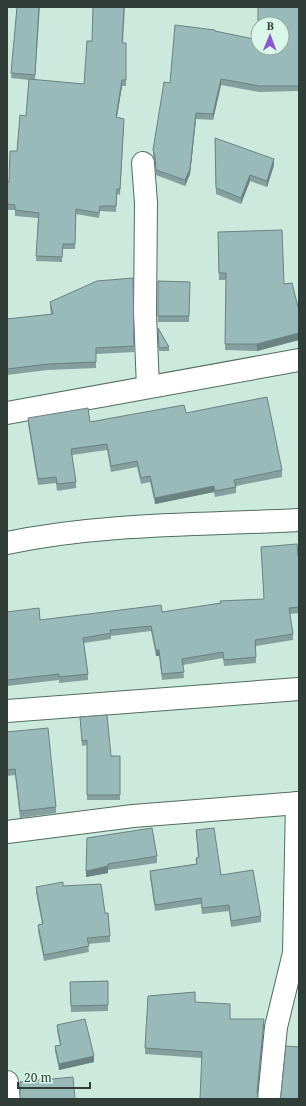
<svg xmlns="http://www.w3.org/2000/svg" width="306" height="1106" viewBox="0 0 306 1106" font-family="'Noto Serif',serif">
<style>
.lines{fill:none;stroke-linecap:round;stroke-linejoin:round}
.street-casing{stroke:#516c61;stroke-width:24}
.street{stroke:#fff;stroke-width:22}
.wall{fill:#83a09f}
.shaded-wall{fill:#6a8282}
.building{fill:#98bab9;stroke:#6a8282;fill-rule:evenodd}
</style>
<rect width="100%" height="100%" fill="#cbe9dc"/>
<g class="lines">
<defs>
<g id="street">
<polyline points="143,163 146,203 145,314 148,387"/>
<polyline points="7,413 299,360"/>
<path d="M7,543c96,-20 194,-18 292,-23"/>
<polyline points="7,711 299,689"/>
<polyline points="7,832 133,816 299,803"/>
<polyline points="7,1082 9,1099"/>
<polyline points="269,1099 276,1027 294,953 297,803"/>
</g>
</defs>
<use href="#street" class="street-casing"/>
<use href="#street" class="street"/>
</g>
<g class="wall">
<polygon points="17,7 40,7 35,80 84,84 92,41 125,7 123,43 126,43 126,86 122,86 117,117 124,124 120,195 117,194 116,212 100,211 99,218 76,214 75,249 63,249 62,262 36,261 38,218 15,216 15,210 7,210 7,182 9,182 26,116 29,80 11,78"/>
<polygon points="299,7 299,91 259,92 221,85 213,120 196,119 190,174 185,186 156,175 155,162 153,155 153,150 170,83 215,31 258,40"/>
<polygon points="215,138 274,165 267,187 250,181 241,204 216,194"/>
<polygon points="218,232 299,311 299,340 257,351 225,350 226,280 219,280"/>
<polygon points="133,278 134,352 96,354 96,368 48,370 7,375 7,319 51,314 50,308 50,302"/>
<polygon points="158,281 190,282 189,322 158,322"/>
<polygon points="158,328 169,347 169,351 159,351"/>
<polygon points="186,413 282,470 282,477 236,486 236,493 215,497 214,492 155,504 150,482 141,484 137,467 111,472 107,450 72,455 76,482 76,488 57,491 56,483 38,485 28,424 28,418 90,422"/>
<polygon points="261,547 299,556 299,613 290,614 293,634 293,640 256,646 256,663 224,666 223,658 183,665 184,678 162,680 159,656 156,656 151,631 111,636 111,639 84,643 88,674 88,680 59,683 59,680 7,686 7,612 40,620 162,612 264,599"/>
<polygon points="80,717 111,756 120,756 120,800 87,800 87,745 82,746"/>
<polygon points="7,732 56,807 56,813 20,818 15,775 7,776"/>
<polygon points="196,830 221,875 261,916 261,922 231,927 229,911 202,914 201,904 155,911 150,877 150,871 196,864 196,858 198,858"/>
<polygon points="87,838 157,856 157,863 108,870 108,873 86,877"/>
<polygon points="63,886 105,913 110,936 110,942 88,944 89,952 44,961 38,931 38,925 42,924 36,892 36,887"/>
<polygon points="108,981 108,1011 71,1012 70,982"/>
<polygon points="195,1002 230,1010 230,1019 264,1025 257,1094 202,1058 145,1054 145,1048"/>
<polygon points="57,1025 94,1062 59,1070 55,1051 55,1046 60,1045 57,1031"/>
</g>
<g class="shaded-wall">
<polygon points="221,79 221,85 213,120 213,114"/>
<polygon points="122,80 122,86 116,122 116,117"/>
<polygon points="196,113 196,119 190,174 185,186 185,180"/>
<polygon points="274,159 274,165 267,187 267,181"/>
<polygon points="250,175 250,181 241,204 241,198"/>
<polygon points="299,333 299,340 257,351 257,344"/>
<polygon points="214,486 214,492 155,504 155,498"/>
<rect x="156" y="650" width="3" height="6"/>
<polygon points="108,866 108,873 86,877 86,871"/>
<polygon points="264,1019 264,1025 257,1098 257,1092"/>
<polygon points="94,1056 94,1062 59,1070 59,1064"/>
</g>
<g class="building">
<polygon points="17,7 39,7 35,75 11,73"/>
<polygon points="93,7 124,7 122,43 126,43 126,80 122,80 116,117 124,119 120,189 117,189 116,206 100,206 99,213 76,209 75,244 63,244 62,257 36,256 39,213 15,210 15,205 7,204 7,182 9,182 10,151 17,151 20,115 26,116 29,79 84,84 87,41 92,41"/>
<path d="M258,7h41v79h-40l-38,-7 -8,35 -17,-1 -6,56 -5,11 -29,-10 -1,-14 -2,-6 11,-68 6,1 5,-58 40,5v1l43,9zM258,24h24v24h-24z"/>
<polygon points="215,138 274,159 267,181 250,175 241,198 216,188"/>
<polygon points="282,230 284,284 292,283 299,311 299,333 257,344 225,344 226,273 219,273 218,232"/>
<polygon points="133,278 134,346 96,348 96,362 48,364 7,369 7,319 53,314 50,302 97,281"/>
<polygon points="158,281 190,282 189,316 158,316"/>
<polygon points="158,328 169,347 159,348"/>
<polygon points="267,397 282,470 234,480 236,487 215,491 214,486 155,498 150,476 141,478 137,461 111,466 107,444 71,449 76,482 57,484 56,477 38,479 28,418 88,408 90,422 184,405 186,413"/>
<polygon points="297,544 298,556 299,556 299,607 289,608 293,634 255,640 256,657 224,660 223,652 182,659 184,672 162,674 159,650 156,650 151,626 110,630 111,633 83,638 88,674 59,677 59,674 7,680 7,612 39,608 40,620 161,605 162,612 221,603 220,601 264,599 261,547"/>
<polygon points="107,715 111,756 120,756 120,795 87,795 87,740 82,741 80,717"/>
<polygon points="48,728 56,807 20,811 15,769 7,770 7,732"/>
<polygon points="152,828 157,856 108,864 108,866 86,871 87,838"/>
<polygon points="214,828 221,875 253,870 261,916 231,921 229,905 202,908 201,898 155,905 150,871 197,864 196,858 199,857 196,830"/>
<polygon points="63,882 63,886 101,884 105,913 108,913 110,936 87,938 89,946 44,955 38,925 43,924 36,887"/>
<polygon points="108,981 108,1005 71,1006 70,982"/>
<polygon points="195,992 195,1002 230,1004 230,1019 264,1019 257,1092 258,1098 259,1099 200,1099 202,1052 145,1048 148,996"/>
<polygon points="85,1019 94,1056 59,1064 55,1046 61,1045 57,1025"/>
<polygon points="286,1046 299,1047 299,1099 280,1099 281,1094"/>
<polygon points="73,1077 75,1099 19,1099 20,1098 20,1082"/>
</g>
<rect width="306" height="1106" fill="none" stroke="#313d38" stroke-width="16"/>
<g transform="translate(270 36) rotate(1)"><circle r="19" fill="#d8f6e9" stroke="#95aca2"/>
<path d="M0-3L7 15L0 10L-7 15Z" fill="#8d55cc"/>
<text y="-6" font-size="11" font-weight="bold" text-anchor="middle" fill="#313d38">B</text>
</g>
<path d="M18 1082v6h72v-6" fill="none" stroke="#313d38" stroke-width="2"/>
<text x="24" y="1082" font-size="12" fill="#313d38" stroke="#d8f6e9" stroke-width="3" paint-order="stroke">20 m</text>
</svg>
